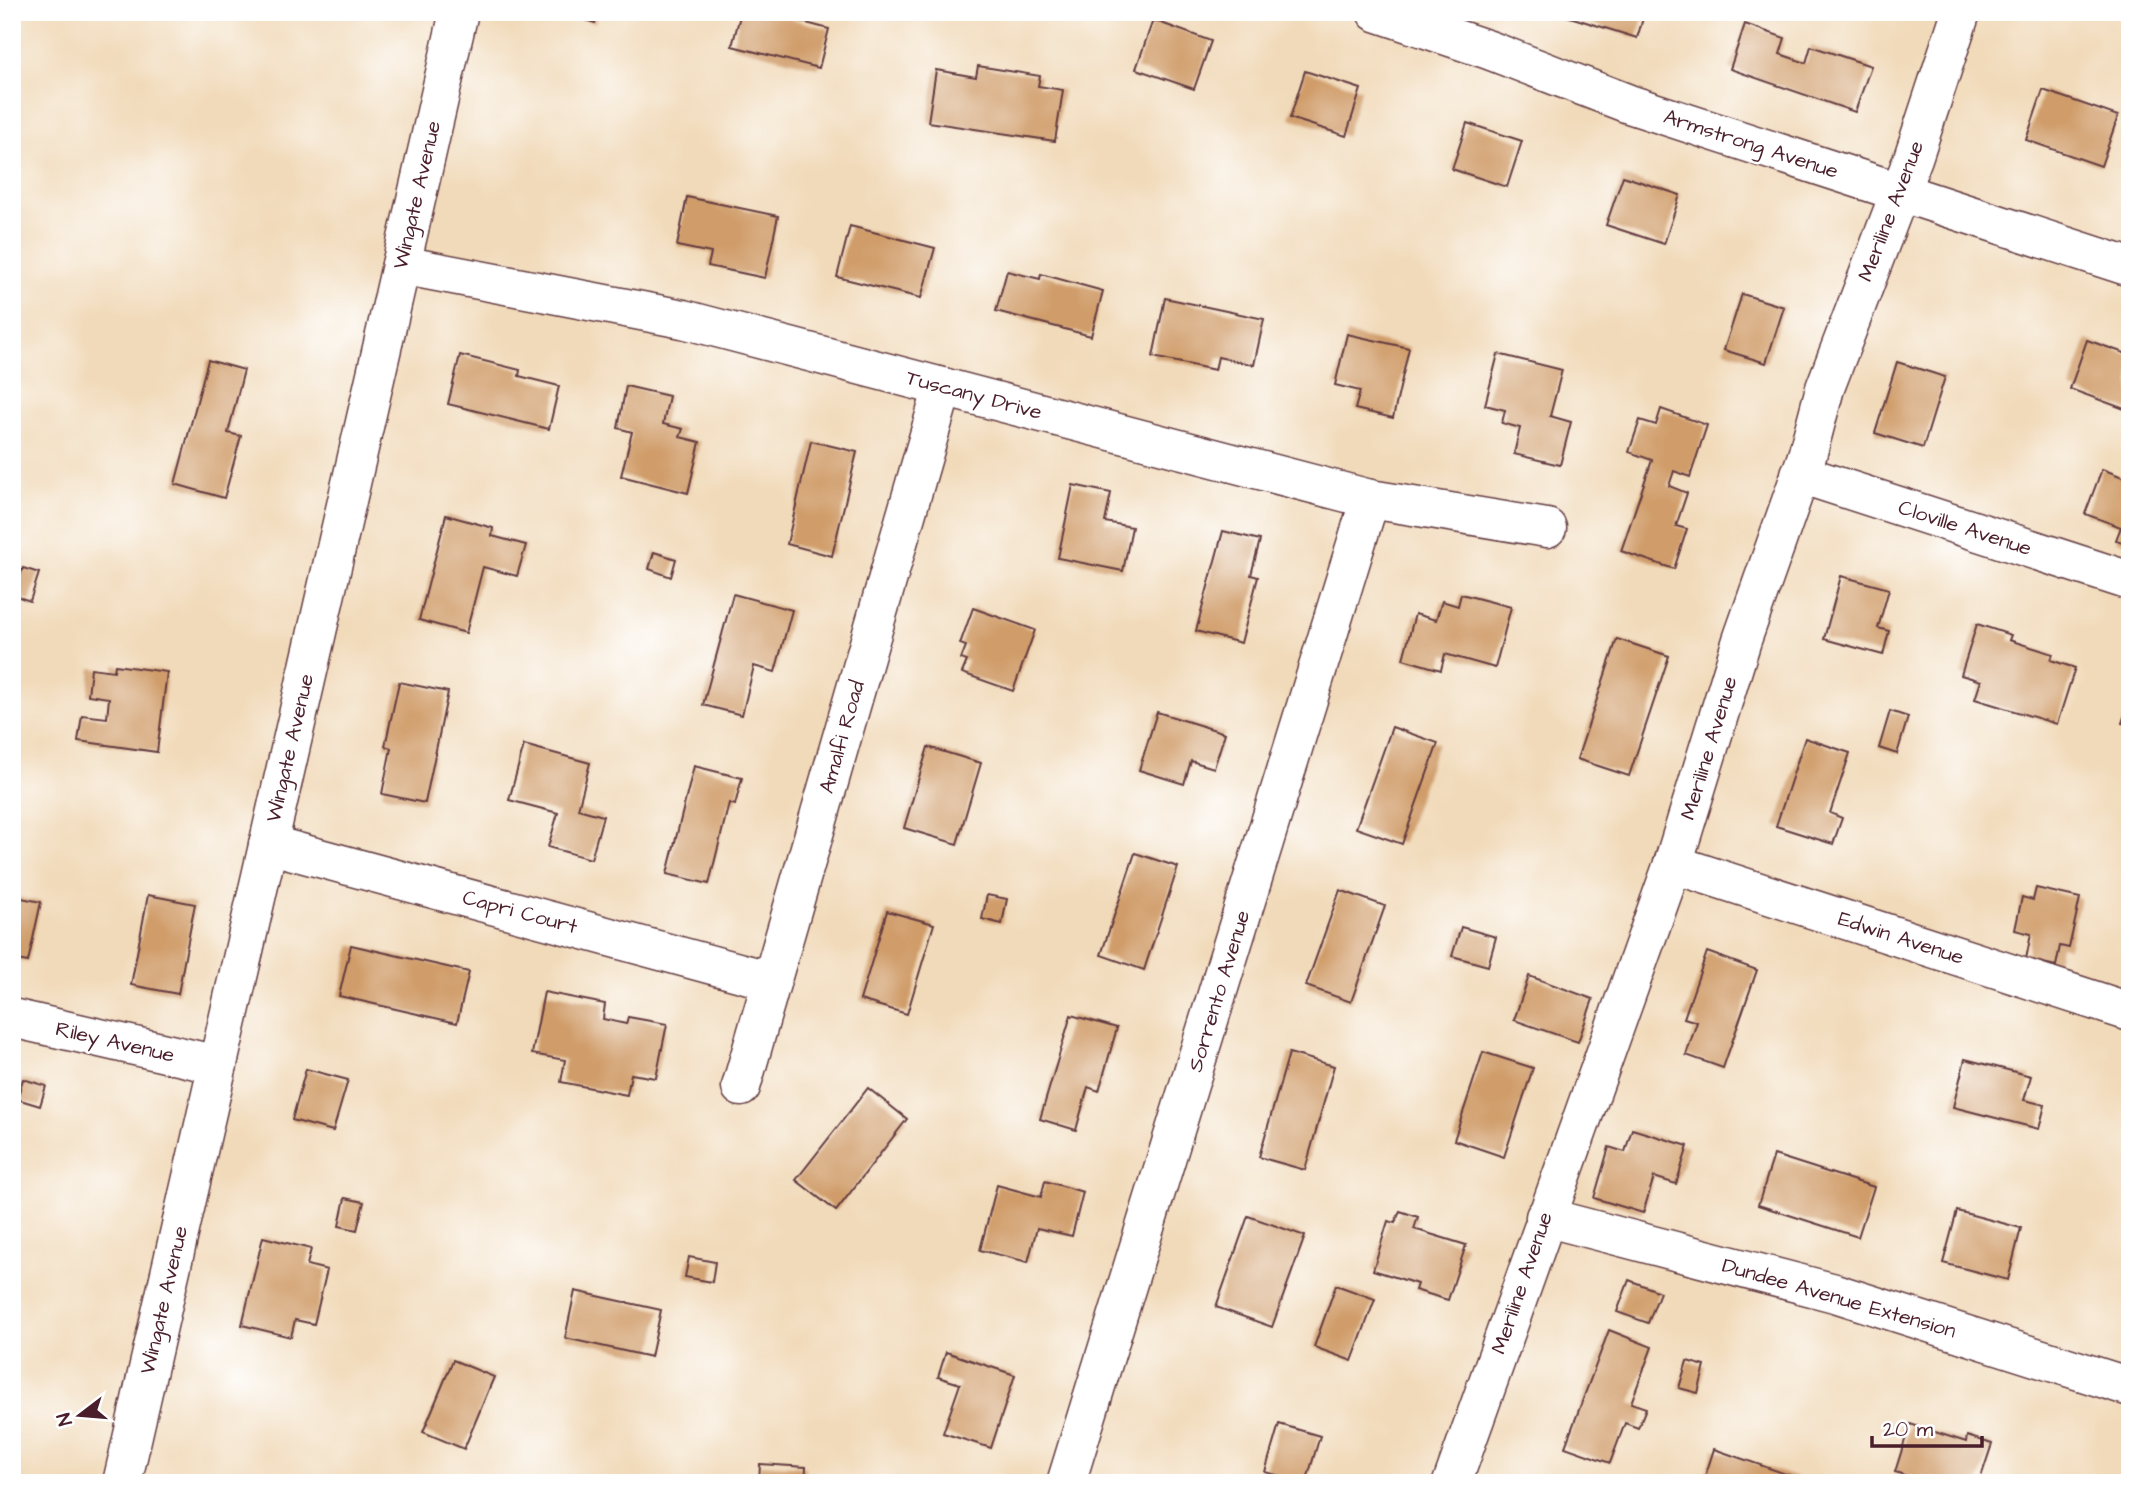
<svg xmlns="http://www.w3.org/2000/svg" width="2142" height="1495" viewBox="0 0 2142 1495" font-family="'Architects Daughter',sans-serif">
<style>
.building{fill:#d09d6a}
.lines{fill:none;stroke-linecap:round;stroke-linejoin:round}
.street-casing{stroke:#633b40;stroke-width:41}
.street{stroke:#fff;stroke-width:38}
.labels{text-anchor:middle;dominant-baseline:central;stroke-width:5;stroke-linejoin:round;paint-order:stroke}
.street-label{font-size:21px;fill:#4a1f2b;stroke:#fff}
</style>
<rect width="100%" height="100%" fill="#fff"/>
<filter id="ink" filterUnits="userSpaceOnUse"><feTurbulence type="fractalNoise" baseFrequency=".0143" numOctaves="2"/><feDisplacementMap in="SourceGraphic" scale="14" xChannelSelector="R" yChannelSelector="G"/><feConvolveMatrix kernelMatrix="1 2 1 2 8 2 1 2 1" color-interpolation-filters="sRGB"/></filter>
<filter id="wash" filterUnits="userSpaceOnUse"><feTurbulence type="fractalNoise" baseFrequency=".00686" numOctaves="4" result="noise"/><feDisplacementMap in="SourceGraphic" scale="28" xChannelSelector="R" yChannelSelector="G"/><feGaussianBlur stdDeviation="1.57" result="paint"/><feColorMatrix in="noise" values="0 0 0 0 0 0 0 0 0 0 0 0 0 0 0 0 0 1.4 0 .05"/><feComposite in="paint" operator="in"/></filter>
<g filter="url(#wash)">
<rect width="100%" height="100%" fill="#f1daba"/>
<g id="blocks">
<g class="building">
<polygon points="559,12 598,12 595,23"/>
<polygon points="741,12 792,12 791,19 829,29 819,68 732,46"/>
<polygon points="1554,12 1645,12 1637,38"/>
<polygon points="1153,20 1211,41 1194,89 1136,69"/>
<polygon points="1745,24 1785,38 1780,54 1806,63 1811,46 1871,66 1855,112 1730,69"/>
<polygon points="978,66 1040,76 1038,86 1063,90 1055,141 928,122 936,70 976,77"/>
<polygon points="1305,71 1361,89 1346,136 1290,118"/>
<polygon points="2043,90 2118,116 2101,166 2026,140"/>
<polygon points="1467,123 1522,141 1507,187 1452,169"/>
<polygon points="1623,176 1680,195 1664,244 1606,225"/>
<polygon points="687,197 778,216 765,278 708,266 711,253 677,246"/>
<polygon points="850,226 935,248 921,298 837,277"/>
<polygon points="1007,271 1040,279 1041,274 1103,291 1091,336 996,311"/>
<polygon points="1742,294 1784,307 1766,363 1724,350"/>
<polygon points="1165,298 1264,319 1254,365 1218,357 1215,370 1153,357"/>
<polygon points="1347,334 1409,348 1393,418 1355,409 1360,391 1335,385"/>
<polygon points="2087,340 2130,355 2130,411 2070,389"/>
<polygon points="1498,354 1562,370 1550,416 1571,422 1560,465 1514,454 1520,428 1502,423 1505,410 1485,405"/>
<polygon points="460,355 520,370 519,376 559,386 549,429 448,404"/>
<polygon points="208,360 244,370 228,433 241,436 224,498 175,484"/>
<polygon points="1897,362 1945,377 1923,448 1875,433"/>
<polygon points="626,386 669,396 663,424 683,429 680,437 700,442 688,493 621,476 632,432 618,428"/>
<polygon points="1661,409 1707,425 1690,477 1674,471 1669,486 1687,493 1676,526 1687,529 1674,569 1621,551 1652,460 1629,452 1640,420 1656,425"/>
<polygon points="811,441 857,452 832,556 787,544"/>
<polygon points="2102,469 2130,480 2130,545 2116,540 2121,527 2085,514"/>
<polygon points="1073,485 1111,493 1105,522 1132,527 1123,571 1058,558"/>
<polygon points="446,515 493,528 492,536 526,545 517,576 483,567 466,633 419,620"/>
<polygon points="1223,531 1260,540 1251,575 1258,577 1241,643 1196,631"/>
<polygon points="654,552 676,559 671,577 649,569"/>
<polygon points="23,568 39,573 30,601 13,595"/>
<polygon points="1841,576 1889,589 1878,628 1889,631 1883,655 1824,639"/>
<polygon points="733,594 792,610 775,672 754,666 742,715 703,705"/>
<polygon points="1461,594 1511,607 1495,668 1445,654 1441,670 1403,659 1415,614 1436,620 1442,601 1458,606"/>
<polygon points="973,608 1035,630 1013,691 962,673 967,661 961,659 966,646 960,644"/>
<polygon points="1977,624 2011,635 2009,640 2053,654 2051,660 2075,668 2057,724 1975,699 1981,681 1961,675"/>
<polygon points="1617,639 1669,656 1629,776 1577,759"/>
<polygon points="115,665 167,672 157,752 78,741 82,715 107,718 109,698 88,695 91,668 114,671"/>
<polygon points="399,682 448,692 425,803 382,794 391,748 385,746"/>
<polygon points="2130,699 2130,725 2122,723"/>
<polygon points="1890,711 1908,717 1897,754 1879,748"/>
<polygon points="1157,712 1225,733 1214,768 1191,761 1184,784 1139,770"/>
<polygon points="1392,727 1438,743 1402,844 1356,828"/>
<polygon points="1805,738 1850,753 1830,813 1842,818 1833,844 1776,826"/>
<polygon points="524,745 590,763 578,809 603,816 591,859 548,847 558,813 509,800"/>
<polygon points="928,747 981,763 957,844 904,828"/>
<polygon points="694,766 742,778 735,805 729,803 709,884 667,874"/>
<polygon points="1135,853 1178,867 1144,970 1101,955"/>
<polygon points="2036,888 2080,898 2069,948 2060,946 2056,966 2026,959 2031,934 2015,930 2022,897 2033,900"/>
<polygon points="1340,890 1385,906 1351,1002 1306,986"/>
<polygon points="148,895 195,904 178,994 131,985"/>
<polygon points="987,895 1007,899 1002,924 982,919"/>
<polygon points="12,896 41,902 28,962 12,959"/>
<polygon points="887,911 934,924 907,1014 860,1000"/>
<polygon points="1461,927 1496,937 1488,966 1452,956"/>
<polygon points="351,945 469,972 457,1023 339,996"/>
<polygon points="1707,952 1757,970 1723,1068 1686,1055 1697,1022 1684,1018"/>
<polygon points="1529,976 1593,999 1578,1042 1514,1020"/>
<polygon points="544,992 605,1004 603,1019 626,1024 628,1017 667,1024 656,1078 631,1074 627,1095 561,1082 565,1060 532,1054"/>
<polygon points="1071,1015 1117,1028 1099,1091 1088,1087 1076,1130 1040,1119"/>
<polygon points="1483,1052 1533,1068 1504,1157 1454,1140"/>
<polygon points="1289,1053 1334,1066 1305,1170 1259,1157"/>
<polygon points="1965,1059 2031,1076 2024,1100 2045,1105 2039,1129 1953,1107"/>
<polygon points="306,1069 348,1080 333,1131 292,1120"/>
<polygon points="23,1079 46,1086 40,1106 17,1099"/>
<polygon points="868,1088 907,1119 836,1211 796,1180"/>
<polygon points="1632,1129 1688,1146 1676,1184 1654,1177 1643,1213 1594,1198 1609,1147 1625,1152"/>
<polygon points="1774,1155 1874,1187 1858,1237 1758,1205"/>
<polygon points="1045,1181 1083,1192 1072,1236 1037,1228 1028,1262 980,1250 997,1185 1041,1197"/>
<polygon points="345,1198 364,1202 357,1230 339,1226"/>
<polygon points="1400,1211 1418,1217 1414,1229 1466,1245 1448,1300 1415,1290 1417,1284 1373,1270 1388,1221 1395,1223"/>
<polygon points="1957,1211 2021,1228 2008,1280 1943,1263"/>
<polygon points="1248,1216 1305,1236 1272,1327 1216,1307"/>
<polygon points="263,1237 311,1249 307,1265 327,1270 314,1324 295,1320 291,1337 242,1325"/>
<polygon points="689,1257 715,1262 712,1282 685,1277"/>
<polygon points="1629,1280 1660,1292 1648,1323 1617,1312"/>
<polygon points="1336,1285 1375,1299 1352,1361 1314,1347"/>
<polygon points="575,1291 661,1310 651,1357 565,1338"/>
<polygon points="1609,1330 1652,1347 1631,1403 1646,1408 1638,1428 1625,1423 1610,1463 1565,1447"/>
<polygon points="946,1352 1015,1375 991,1448 943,1433 960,1384 938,1377"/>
<polygon points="453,1360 494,1377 464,1449 423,1432"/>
<polygon points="1687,1361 1705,1366 1698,1393 1679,1388"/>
<polygon points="1279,1424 1320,1436 1306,1483 1265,1472"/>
<polygon points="1910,1424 1966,1442 1967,1436 1992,1444 1979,1483 1930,1483 1895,1472"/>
<polygon points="1714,1449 1809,1482 1809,1483 1703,1483"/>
<polygon points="760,1464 806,1467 805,1483 759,1483"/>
</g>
</g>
</g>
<g filter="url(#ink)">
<use href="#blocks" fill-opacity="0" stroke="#633b40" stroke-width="2"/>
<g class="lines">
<defs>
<g id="street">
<polyline points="1376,12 1489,50 1629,104 2130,267"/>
<polyline points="401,265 683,319 1370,499 1547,528"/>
<polyline points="1800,474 2130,581"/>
<polyline points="268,844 771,981"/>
<polyline points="1673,864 2130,1012"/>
<polyline points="12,1018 218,1065"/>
<polyline points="741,1087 943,387"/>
<polyline points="1545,1217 1835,1293 2130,1387"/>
<polyline points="122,1483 459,12"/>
<polyline points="1066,1483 1370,499"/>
<polyline points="1452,1483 1673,864 1742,640 1807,456 1825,388 1913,158 1961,12"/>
</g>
</defs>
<use href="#street" class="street-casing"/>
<use href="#street" class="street"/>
</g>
</g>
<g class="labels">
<g class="street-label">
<text transform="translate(1751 144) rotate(18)">Armstrong Avenue</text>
<text transform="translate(417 195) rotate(-77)">Wingate Avenue</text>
<text transform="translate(1891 211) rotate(-69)">Meriline Avenue</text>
<text transform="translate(974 395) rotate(15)">Tuscany Drive</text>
<text transform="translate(1965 528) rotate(18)">Cloville Avenue</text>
<text transform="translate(842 737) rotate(-74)">Amalfi Road</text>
<text transform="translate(290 748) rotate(-77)">Wingate Avenue</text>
<text transform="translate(1709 748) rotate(-73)">Meriline Avenue</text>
<text transform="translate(520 912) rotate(15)">Capri Court</text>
<text transform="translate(1901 938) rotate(18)">Edwin Avenue</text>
<text transform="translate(1219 991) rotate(-73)">Sorrento Avenue</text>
<text transform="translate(115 1042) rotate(13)">Riley Avenue</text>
<text transform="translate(1522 1283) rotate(-71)">Meriline Avenue</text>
<text transform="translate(1839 1298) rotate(16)">Dundee Avenue Extension</text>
<text transform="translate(164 1300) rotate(-77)">Wingate Avenue</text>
</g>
</g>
<rect width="2142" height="1495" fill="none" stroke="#fff" stroke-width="42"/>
<g transform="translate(80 1415) rotate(254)" stroke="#ffffff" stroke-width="5" paint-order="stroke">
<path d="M0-5L12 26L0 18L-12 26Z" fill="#4a1f2b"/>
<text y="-10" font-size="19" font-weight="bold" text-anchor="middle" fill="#4a1f2b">N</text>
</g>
<path d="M1872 1436v10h110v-10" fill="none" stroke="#4a1f2b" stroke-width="3.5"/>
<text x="1883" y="1436" font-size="21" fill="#4a1f2b" stroke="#ffffff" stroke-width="5" paint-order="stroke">20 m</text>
</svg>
